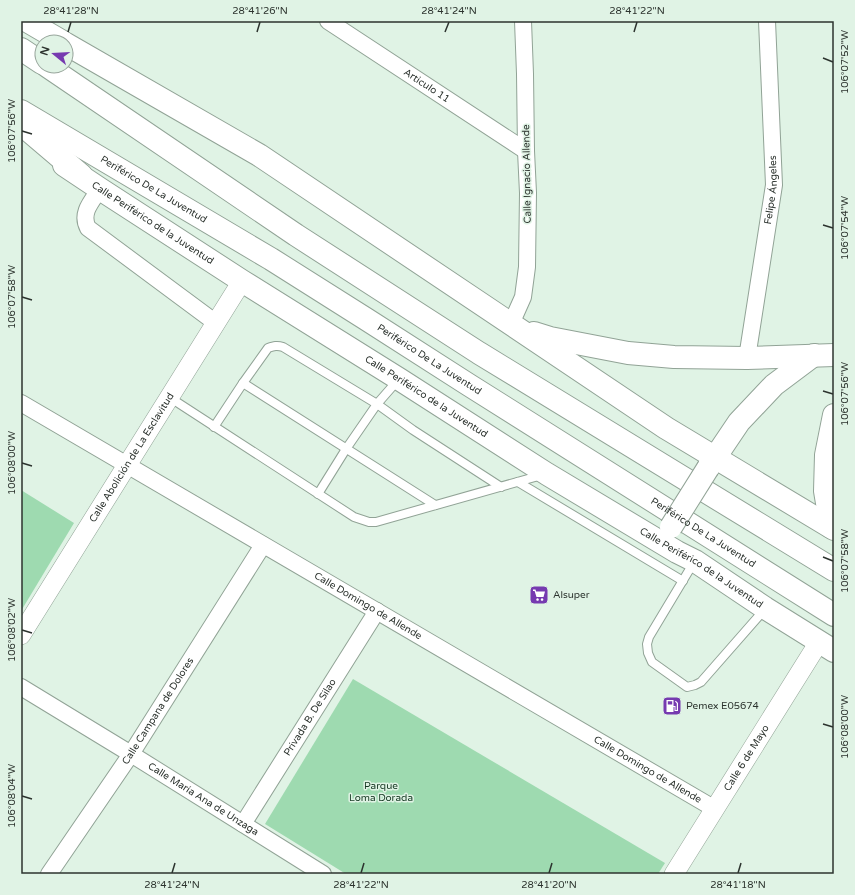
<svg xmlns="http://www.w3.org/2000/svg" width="855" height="895" viewBox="0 0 855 895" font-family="'Varela Round',sans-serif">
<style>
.green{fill:#9edab0}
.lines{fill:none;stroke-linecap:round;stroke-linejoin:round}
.service-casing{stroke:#91a396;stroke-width:10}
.minor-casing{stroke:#91a396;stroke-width:18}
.tertiary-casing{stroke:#91a396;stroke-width:20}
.secondary-casing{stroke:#91a396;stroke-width:24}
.trunk-casing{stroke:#91a396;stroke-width:24}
.service{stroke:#fff;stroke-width:8}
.minor{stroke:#fff;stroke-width:16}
.tertiary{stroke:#fff;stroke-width:19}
.secondary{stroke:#fff;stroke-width:22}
.trunk{stroke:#fff;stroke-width:22}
.secondary-bridge-casing{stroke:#91a396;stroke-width:24;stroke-linecap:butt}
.secondary-bridge{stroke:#fff;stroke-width:22}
.ticks{fill:none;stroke:#2c332e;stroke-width:1.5}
.labels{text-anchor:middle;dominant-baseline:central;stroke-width:3;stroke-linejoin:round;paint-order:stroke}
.street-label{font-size:10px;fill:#2c332e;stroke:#e0f3e5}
.poi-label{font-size:10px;fill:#2c332e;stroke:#e0f3e5;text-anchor:start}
.park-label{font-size:10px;fill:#133620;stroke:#e0f3e5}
.neatline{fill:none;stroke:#2c332e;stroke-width:1.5}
.ticks-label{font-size:10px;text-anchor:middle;fill:#2c332e}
</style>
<rect width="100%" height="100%" fill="#e0f3e5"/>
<g class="green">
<polygon points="21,490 74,523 21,611"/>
<polygon points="353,679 665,863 658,874 346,874 265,824"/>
</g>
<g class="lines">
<defs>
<g id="service">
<polyline points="243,383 435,505"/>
<polyline points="169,397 354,517 369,522 376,522 542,475"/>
<path d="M214,427l29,-44 25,-35c6,-2 9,-3 15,-1l94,57 36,26 88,57"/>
<polyline points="518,482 683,581"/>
<polyline points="318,494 346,449 377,404 398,380"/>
<polyline points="694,562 649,637 647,644 648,653 652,662 687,687 695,685 701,682 765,609"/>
</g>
<g id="minor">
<path id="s1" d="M328,21l198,130"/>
<path d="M100,189c-8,12 -20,24 -12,39l128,95"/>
<polyline points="511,324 523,297 527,267 528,193 526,151 525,74 523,21"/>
<path id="s2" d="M747,358l27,-173 -7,-164"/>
<path id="s3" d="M21,403l694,406"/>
<path id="s4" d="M21,687l110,67 192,120"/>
<path id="s5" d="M243,824l134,-213"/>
<path id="s6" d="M49,874l82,-120 132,-209"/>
</g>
<g id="tertiary">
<path id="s7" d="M21,635l221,-354"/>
<path id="s8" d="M674,874l145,-232"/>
</g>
<g id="secondary">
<polyline points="27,21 63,42"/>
<polyline points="66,44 259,155 666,428 834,529"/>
<path id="s9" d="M64,165l36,24 142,92 157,98 148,95 130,78 18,9 70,47 69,43"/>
<polyline points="534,333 550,338 628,353 674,357 747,358 834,355"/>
<polyline points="708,468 739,422 774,385 814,355"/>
<polyline points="831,527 825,491 826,455 834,415"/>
</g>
<g id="trunk">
<polyline points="21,49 42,63"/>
<polyline points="47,66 296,235 479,353 834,570"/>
<path id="s10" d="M21,111l250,148 95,60 103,66 365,230"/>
<polyline points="21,124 81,175"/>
</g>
</defs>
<use href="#service" class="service-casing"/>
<use href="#minor" class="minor-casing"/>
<use href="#tertiary" class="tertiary-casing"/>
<use href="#secondary" class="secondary-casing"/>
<use href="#trunk" class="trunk-casing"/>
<use href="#service" class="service"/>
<use href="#minor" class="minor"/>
<use href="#tertiary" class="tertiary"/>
<use href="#secondary" class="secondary"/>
<use href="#trunk" class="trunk"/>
<defs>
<polyline id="secondary-bridge" points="671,527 708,468"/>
</defs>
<use href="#secondary-bridge" class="secondary-bridge-casing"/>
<use href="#secondary-bridge" class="secondary-bridge"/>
</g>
<path class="ticks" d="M68,32l3,-10M257,32l3,-10M445,32l4,-10M634,32l3,-10M823,58l10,4M22,131l10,3M823,225l10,3M22,297l10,3M823,391l10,3M22,463l10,3M823,557l10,4M22,630l10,3M823,724l10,3M22,796l10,3M172,873l3,-10M361,873l3,-10M549,873l3,-10M738,873l3,-10"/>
<defs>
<symbol id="supermarket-square" viewBox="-11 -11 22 22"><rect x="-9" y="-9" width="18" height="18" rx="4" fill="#763ab0" stroke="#e0f3e5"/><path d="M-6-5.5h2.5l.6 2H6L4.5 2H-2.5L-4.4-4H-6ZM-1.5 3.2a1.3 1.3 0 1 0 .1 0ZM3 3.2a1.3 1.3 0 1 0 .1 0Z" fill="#fff"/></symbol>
<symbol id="fuel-square" viewBox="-11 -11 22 22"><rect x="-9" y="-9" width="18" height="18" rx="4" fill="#763ab0" stroke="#e0f3e5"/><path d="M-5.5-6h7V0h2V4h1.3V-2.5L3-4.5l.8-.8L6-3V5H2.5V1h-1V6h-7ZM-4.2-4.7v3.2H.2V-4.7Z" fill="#fff"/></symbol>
</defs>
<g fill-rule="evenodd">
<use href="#supermarket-square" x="528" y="584" width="22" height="22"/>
<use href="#fuel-square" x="661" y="695" width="22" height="22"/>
</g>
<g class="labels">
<g class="street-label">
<text stroke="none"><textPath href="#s1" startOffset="118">Articulo 11</textPath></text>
<text transform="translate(527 174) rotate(-91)">Calle Ignacio Allende</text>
<text stroke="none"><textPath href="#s10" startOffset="154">Periférico De La Juventud</textPath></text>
<text stroke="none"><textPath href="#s2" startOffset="170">Felipe Ángeles</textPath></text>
<text stroke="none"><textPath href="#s9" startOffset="106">Calle Periférico de la Juventud</textPath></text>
<text stroke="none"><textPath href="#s10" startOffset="478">Periférico De La Juventud</textPath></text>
<text stroke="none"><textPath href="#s9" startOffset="430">Calle Periférico de la Juventud</textPath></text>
<text stroke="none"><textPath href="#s7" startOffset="209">Calle Abolición de La Esclavitud</textPath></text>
<text stroke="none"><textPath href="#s10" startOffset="802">Periférico De La Juventud</textPath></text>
<text stroke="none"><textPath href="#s9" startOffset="754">Calle Periférico de la Juventud</textPath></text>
<text stroke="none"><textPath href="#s3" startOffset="402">Calle Domingo de Allende</textPath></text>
<text stroke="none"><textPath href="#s6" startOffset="196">Calle Campana de Dolores</textPath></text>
<text stroke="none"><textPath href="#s5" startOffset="126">Privada B. De Silao</textPath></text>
<text stroke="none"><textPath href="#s8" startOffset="137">Calle 6 de Mayo</textPath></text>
<text stroke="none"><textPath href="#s3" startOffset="726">Calle Domingo de Allende</textPath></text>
<text stroke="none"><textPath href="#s4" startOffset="214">Calle María Ana de Unzaga</textPath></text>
</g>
<g class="poi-label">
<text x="553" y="595">Alsuper</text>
<text x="686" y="706">Pemex E05674</text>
</g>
<g class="park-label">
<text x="381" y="786">Parque<tspan x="381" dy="12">Loma Dorada</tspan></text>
</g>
</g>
<rect width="855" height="895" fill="none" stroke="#e0f3e5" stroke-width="44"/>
<g transform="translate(54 54) rotate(288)"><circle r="19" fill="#e0f3e5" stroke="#98a69c"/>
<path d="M0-3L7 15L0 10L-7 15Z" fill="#763ab0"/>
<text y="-6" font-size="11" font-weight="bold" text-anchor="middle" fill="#2c332e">N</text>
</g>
<rect x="22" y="22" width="811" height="851" class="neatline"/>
<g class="ticks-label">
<text x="71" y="14">28°41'28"N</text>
<text x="260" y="14">28°41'26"N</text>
<text x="449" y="14">28°41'24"N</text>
<text x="637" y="14">28°41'22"N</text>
<text transform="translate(844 62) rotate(-90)" y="4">106°07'52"W</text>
<text transform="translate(11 131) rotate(-90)" y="4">106°07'56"W</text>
<text transform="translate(844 228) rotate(-90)" y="4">106°07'54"W</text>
<text transform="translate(11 297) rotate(-90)" y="4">106°07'58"W</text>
<text transform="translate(844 394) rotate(-90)" y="4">106°07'56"W</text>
<text transform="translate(11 463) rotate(-90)" y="4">106°08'00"W</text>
<text transform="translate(844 561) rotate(-90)" y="4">106°07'58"W</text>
<text transform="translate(11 630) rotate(-90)" y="4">106°08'02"W</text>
<text transform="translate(844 727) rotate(-90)" y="4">106°08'00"W</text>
<text transform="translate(11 796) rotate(-90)" y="4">106°08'04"W</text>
<text x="172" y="888">28°41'24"N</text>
<text x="361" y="888">28°41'22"N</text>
<text x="549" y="888">28°41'20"N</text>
<text x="738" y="888">28°41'18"N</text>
</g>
</svg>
